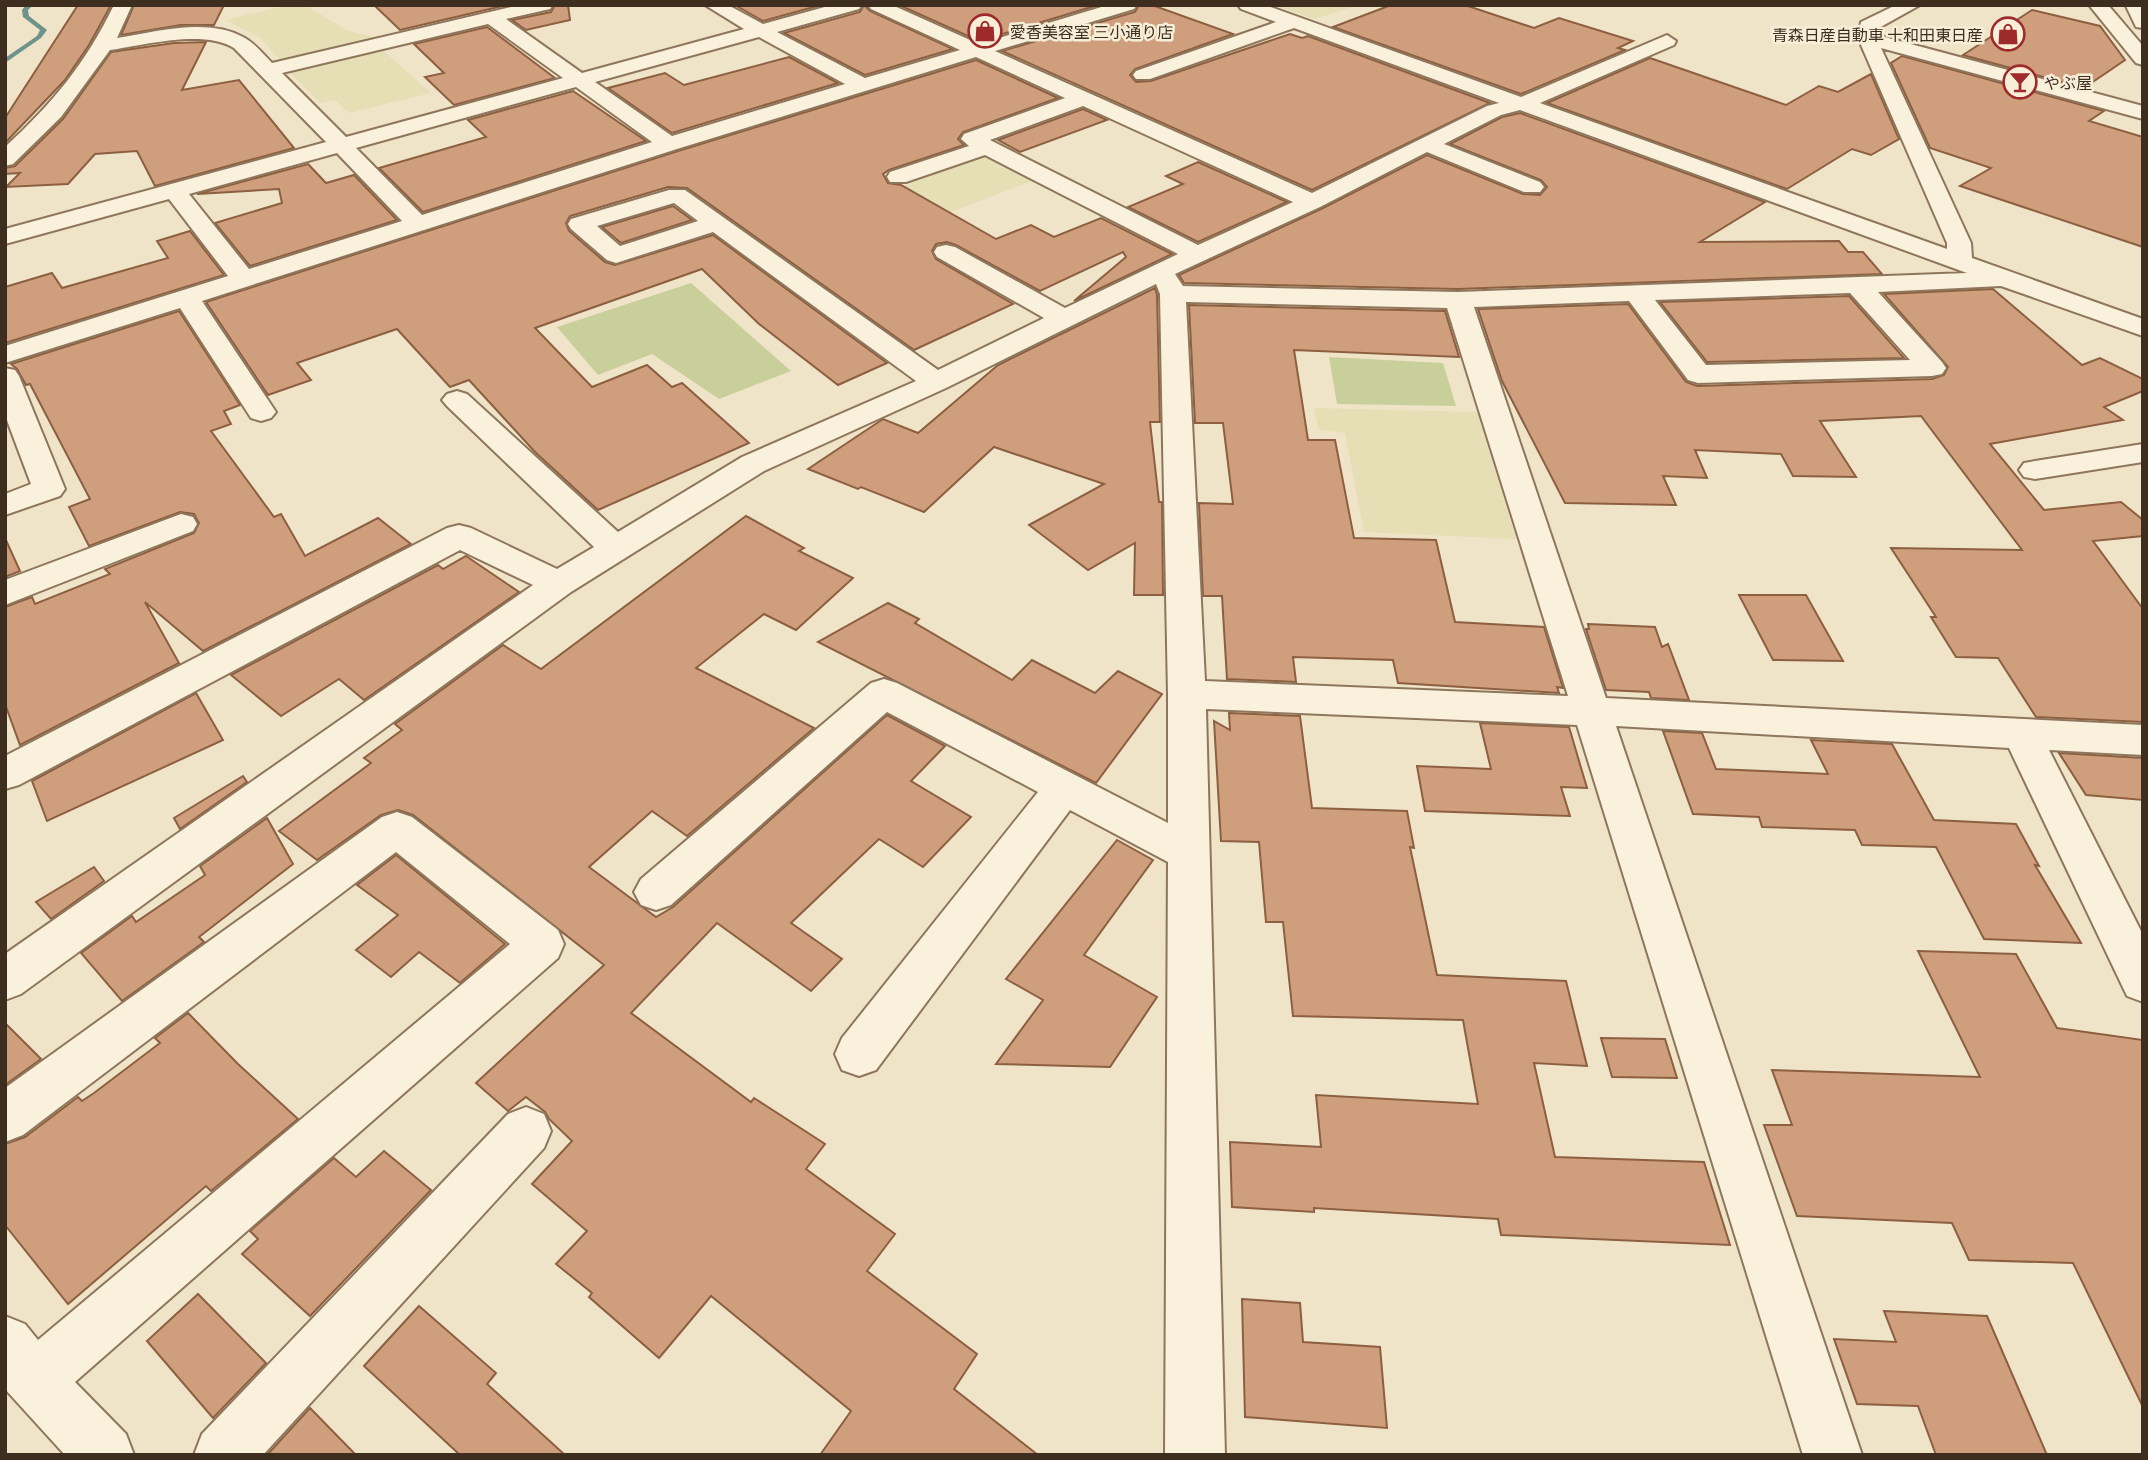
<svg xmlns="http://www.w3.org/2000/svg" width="2148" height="1460" viewBox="0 0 2148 1460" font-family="Literata,'Noto Sans JP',serif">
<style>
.farmland{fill:#e6deb5}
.green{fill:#c9cf9b}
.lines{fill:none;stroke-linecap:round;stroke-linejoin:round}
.stream{fill:#6f938a;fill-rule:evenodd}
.building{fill:#cf9f7d;stroke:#8d5f41;stroke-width:2}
.minor-casing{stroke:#8d765c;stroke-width:4}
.minor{fill:#faf1dc;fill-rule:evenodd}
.labels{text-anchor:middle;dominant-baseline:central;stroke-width:5;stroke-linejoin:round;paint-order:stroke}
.far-poi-label{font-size:16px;fill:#3d2e20;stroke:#f7eed8;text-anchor:start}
</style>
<rect width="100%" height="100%" fill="#f0e4c8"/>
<g class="farmland">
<polygon points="288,5 306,5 346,30 385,40 283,63 260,38 226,20"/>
<polygon points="1275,5 1359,5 1314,19"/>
<polygon points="381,49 431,93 349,113 335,100 320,103 287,70"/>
<polygon points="986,153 1037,179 879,240 838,212"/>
<polygon points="1314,408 1477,412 1516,539 1364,532 1345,433 1319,430"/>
</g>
<g class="green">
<polygon points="691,283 791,371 719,399 652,354 598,375 557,327"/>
<polygon points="1329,357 1443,363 1456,406 1337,404"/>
</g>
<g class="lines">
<polygon class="stream" points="26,5 33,5 28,10 29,16 47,30 41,38 5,63 5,58 37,36 40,30 23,17 22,10"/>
</g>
<g class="building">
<polygon points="78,5 111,5 89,45 65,80 5,143 5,118"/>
<polygon points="134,5 224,5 214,25 181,25 121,35"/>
<polygon points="374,5 507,5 400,30"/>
<polygon points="555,5 568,5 570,20 526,30 512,20 551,12"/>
<polygon points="735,5 821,5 763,21"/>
<polygon points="864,5 870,11 953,49 865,75 784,33 860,12"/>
<polygon points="899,5 1098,5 979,41"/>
<polygon points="1139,5 1152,5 1233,34 1135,69 1130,75 1136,82 1151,81 1290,34 1302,38 1308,36 1490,103 1312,190 1002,51 1135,12"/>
<polygon points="1391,5 1465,5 1534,28 1559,18 1633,41 1618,48 1625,50 1521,94 1333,27"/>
<polygon points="2032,10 2100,26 2125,60 2084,88 1963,55"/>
<polygon points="487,27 555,78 454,105 425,77 444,73 414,44"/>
<polygon points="206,42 182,90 239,80 294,148 155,186 137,151 95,154 68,184 6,187 20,173 5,174 5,168 15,166 63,119 111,52 174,43"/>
<polygon points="1902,56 2104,111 2089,121 2143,137 2143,247 1960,186 1991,168 1930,148 1891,63"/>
<polygon points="789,57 838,83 672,133 608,88 665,73 684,85"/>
<polygon points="1650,58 1786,105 1819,86 1838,92 1871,74 1899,139 1871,155 1852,149 1787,189 1547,103"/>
<polygon points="976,60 1058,98 963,132 958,139 964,145 889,170 883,174 888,183 901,185 996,239 1031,225 1054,237 1101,218 1172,254 1074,301 1126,257 1123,252 1040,291 956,245 947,242 936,244 932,251 936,259 1013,304 914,350 687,188 668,187 570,216 566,223 569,231 605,262 615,265 713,235 887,363 838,385 759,324 702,269 535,328 592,387 647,365 672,387 682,383 749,443 598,510 535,452 469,380 450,387 397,329 297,363 311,380 268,395 206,302 678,151"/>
<polygon points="573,91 646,141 423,212 379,168 486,137 468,120"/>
<polygon points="1083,109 1107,120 1020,152 998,140"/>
<polygon points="1520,113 1765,202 1700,242 1839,241 1848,252 1863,252 1882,274 1458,289 1184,283 1179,275 1321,209 1427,155 1523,194 1540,195 1547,187 1541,180 1450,144 1502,117"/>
<polygon points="1198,162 1287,202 1198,242 1128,207 1183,184 1166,176"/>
<polygon points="308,164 326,183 354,175 397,220 250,266 215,223 282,203 279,189 197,194"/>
<polygon points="673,206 692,220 621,243 602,227"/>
<polygon points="190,231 224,275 5,343 5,287 52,273 62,288 168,258 157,241"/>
<polygon points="1155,288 1157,295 1160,422 1150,422 1159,502 1162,502 1163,595 1134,595 1135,543 1088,570 1029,525 1104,484 994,447 924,512 861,487 858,489 808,469 883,419 918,433 998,365"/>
<polygon points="1993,289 2082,365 2100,358 2143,379 2143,391 2104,407 2123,420 1990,444 2044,510 2121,502 2143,520 2143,536 2093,541 2143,609 2143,722 2036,717 1998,658 1956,657 1931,617 1936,617 1891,548 2022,550 1921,416 1820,421 1856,477 1793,476 1781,454 1695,450 1707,478 1663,476 1676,505 1565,503 1502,381 1478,309 1628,304 1686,382 1697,386 1932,379 1944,375 1948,367 1884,294"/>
<polygon points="1849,296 1904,358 1707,362 1660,302"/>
<polygon points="1189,305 1445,311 1459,357 1294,350 1308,440 1335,440 1354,538 1436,540 1455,622 1544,627 1563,688 1557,687 1559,693 1398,683 1393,660 1293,657 1296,682 1227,679 1222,596 1203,596 1199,503 1233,504 1223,423 1195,423"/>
<polygon points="179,311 240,405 224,411 231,424 211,431 274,517 281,514 305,556 378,518 411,544 203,651 145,602 179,663 20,745 5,704 5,607 32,597 35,604 110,574 105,569 194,533 199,523 194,514 180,512 89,546 69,507 90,499 30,384 26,385 17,369 11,364"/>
<polygon points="746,516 804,548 799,551 853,578 796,630 764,614 696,668 814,728 687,836 652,811 589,867 656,917 673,907 887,715 945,746 911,781 971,817 923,867 879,839 791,923 842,959 811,991 717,923 631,1013 751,1102 754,1098 825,1144 806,1169 895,1234 867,1271 977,1354 954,1389 1038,1455 820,1455 851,1411 711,1296 659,1358 589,1297 592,1293 556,1264 587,1231 532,1184 572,1141 549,1119 545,1112 526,1097 508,1111 476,1083 604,965 413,815 398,810 381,815 317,860 279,831 371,763 364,758 402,730 395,724 503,645 541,669"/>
<polygon points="5,538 20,571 5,577"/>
<polygon points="466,556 519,592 364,700 339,679 281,716 231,675 438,565 443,569"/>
<polygon points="1739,595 1806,595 1843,661 1773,660"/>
<polygon points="888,603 919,619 915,623 1012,680 1032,660 1095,693 1118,671 1162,694 1096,783 818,642"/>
<polygon points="1588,624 1655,627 1662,647 1668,644 1689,700 1651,698 1649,692 1606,690 1586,629 1589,629"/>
<polygon points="196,693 223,740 47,821 32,781"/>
<polygon points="1229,713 1300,716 1312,808 1407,811 1414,848 1410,847 1437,975 1566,981 1587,1066 1534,1063 1555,1157 1704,1162 1730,1245 1501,1235 1498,1219 1314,1208 1314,1212 1232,1207 1230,1142 1321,1147 1316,1095 1478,1104 1463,1020 1293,1016 1283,922 1266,922 1259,842 1221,841 1214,721 1230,730"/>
<polygon points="1480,723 1569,727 1587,788 1561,787 1570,816 1425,811 1417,766 1491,769"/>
<polygon points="1663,731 1702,733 1716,769 1828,774 1811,740 1892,744 1934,820 2016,824 2039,866 2035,865 2081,943 1984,939 1936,847 1862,845 1855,830 1762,827 1759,817 1693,814"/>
<polygon points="2059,753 2143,758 2143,800 2086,795"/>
<polygon points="243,776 247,782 180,829 174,818"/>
<polygon points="267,818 293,864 199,937 204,942 122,1001 81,953 132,916 136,922 205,875 200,866"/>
<polygon points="1117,840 1153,860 1084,955 1157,997 1110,1067 996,1064 1043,1000 1006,979"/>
<polygon points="396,855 505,944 460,983 419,952 391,977 356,950 398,915 357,885"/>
<polygon points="94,867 104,881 51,919 36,902"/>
<polygon points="1918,951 2016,954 2057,1028 2143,1040 2143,1407 2073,1263 1969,1260 1952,1223 1797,1216 1764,1125 1792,1125 1772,1070 1980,1077"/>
<polygon points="188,1013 238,1064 298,1119 211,1191 206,1186 68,1304 5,1225 5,1144 25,1137 78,1097 82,1101 94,1093 160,1043 155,1038"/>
<polygon points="5,1023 41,1059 5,1085"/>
<polygon points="1601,1038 1665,1039 1677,1078 1612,1077"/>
<polygon points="384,1151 431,1190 310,1316 242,1254 258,1239 250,1231 334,1158 356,1177"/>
<polygon points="198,1294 266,1363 213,1418 147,1341"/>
<polygon points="1242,1299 1300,1303 1303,1342 1380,1347 1387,1428 1245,1417"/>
<polygon points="419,1306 496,1373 487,1384 565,1455 460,1455 364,1366"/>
<polygon points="1884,1311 1987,1316 2047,1455 1936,1455 1918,1406 1857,1404 1834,1339 1896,1342"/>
<polygon points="310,1408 356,1455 267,1455"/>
</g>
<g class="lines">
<defs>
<g id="minor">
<path d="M114,5h18l-15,33c38,-6 90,-21 126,-1 12,6 20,17 29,26l248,-58h33l-3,4 -44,10 76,54 162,-44 -39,-24h23l35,19 69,-19h30l-3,4 -82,23 88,46 95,-28 -89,-41 -3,-4h24l87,39 129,-39h29l-3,4 -139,42 317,142 175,-87 12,-3 -205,-75 -144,51h-14l-3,-4 3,-4 140,-49 -35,-13 -3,-4h27l256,92 146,-62 9,6 -2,4 -134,58 407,146v-6l-89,-205 3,-16 35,-17h24l-43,24v6l266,71v13l-262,-71 90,195 1,15 171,61v17l-142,-50 -123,6 64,70 4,6 -4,6 -10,2 -234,7 -10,-3 -59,-79 -155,6 132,391 537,27v30l-94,-5 94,185v67l-16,-6 -118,-248 -393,-22 246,729h-59l-226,-730 -371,-16 19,746h-60l3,-593 -98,-52 -194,260 -17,6 -17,-6 -7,-16 7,-16 196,-246 -151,-80 -216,193 -15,5 -15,-5 -7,-13 7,-13 230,-196 13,-4 13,4 271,140v-129l-8,-400 -4,-10 -210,104 -182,83 -193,121 -550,402 -16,6v-46l528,-369 -73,-35 -441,235 -14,4v-33l442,-228 12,-3 12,3 86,41 37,-22 -147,-141 -5,-6 5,-6 10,-3 10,3 151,138 124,-75 174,-76 -203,-149 -97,31 -9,-3 -36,-31 -3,-5 3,-5 98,-29h16l253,180 106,-52 -107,-61 -3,-5 3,-5 9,-2 9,2 110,61 113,-54 -193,-99 -79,27h-16l-3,-5 3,-5 79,-26 -8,-7 3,-5 101,-36 -89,-41 -299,92 -475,152 74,111 -5,6 -10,3 -10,-3 -71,-110 -175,55v-17l223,-70 -59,-77 -164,45v-15l321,-87 -92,-94c-30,-19 -90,-3 -124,2l-49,67 -48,47 -8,2v-19c48,-44 80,-83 109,-142zM488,24l75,54 -217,59 -64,-64zM759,37l86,47 -173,52 -77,-54zM576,87l76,55 -230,73 -66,-67zM1083,106l210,96 -95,43 -208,-105zM1520,110l447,163 -509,19 -275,-6 -8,-12 145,-67 107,-55 97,40h16l4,-5 -4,-5 -96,-38 57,-29zM337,153l65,68 -153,48 -60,-75zM674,203l24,18 -78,25 -23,-20zM1850,293l60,67 -204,5 -51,-65zM1186,302l261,6 121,388 -363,-15z"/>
<polygon points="2089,5 2108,5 2143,46 2143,65 2136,63"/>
<polygon points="2143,5 2143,28 2136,27 2126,6"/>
<polygon points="5,368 15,370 19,376 65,489 60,496 5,515 5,494 31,484 5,415"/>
<polygon points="2143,444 2143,462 2035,479 2024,477 2019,470 2024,463 2035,461"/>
<polygon points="181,514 193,517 197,524 193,531 5,605 5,580"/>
<polygon points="397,812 412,817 558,930 564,944 558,958 75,1382 126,1434 134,1455 65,1455 5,1389 5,1316 25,1324 38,1340 510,944 396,852 23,1135 5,1142 5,1088 382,817"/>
<polygon points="526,1107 544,1114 551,1131 544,1148 263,1455 194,1455 202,1434 508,1114"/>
</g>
</defs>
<use href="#minor" class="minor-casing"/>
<use href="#minor" class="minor"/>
</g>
<defs>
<symbol id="shop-ring" viewBox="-11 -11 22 22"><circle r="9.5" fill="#f7eed8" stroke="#9e2a2b" stroke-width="1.5"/><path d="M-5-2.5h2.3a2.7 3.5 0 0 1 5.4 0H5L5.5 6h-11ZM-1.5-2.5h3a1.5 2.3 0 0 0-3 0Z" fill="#9e2a2b"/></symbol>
<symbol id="bar-ring" viewBox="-11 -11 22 22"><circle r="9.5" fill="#f7eed8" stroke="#9e2a2b" stroke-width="1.5"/><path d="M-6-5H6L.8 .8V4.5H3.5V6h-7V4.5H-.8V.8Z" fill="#9e2a2b"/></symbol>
</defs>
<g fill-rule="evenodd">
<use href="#shop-ring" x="966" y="12" width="38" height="38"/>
<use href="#shop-ring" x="1989" y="15" width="38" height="38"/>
<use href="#bar-ring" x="2001" y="63" width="38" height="38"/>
</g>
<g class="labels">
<g class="far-poi-label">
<text x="1010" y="31">愛香美容室 三小通り店</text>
<text x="1983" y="34" text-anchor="end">青森日産自動車 十和田東日産</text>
<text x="2044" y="82">やぶ屋</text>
</g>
</g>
<rect width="2148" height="1460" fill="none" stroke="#3d2e20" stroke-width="14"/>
</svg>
